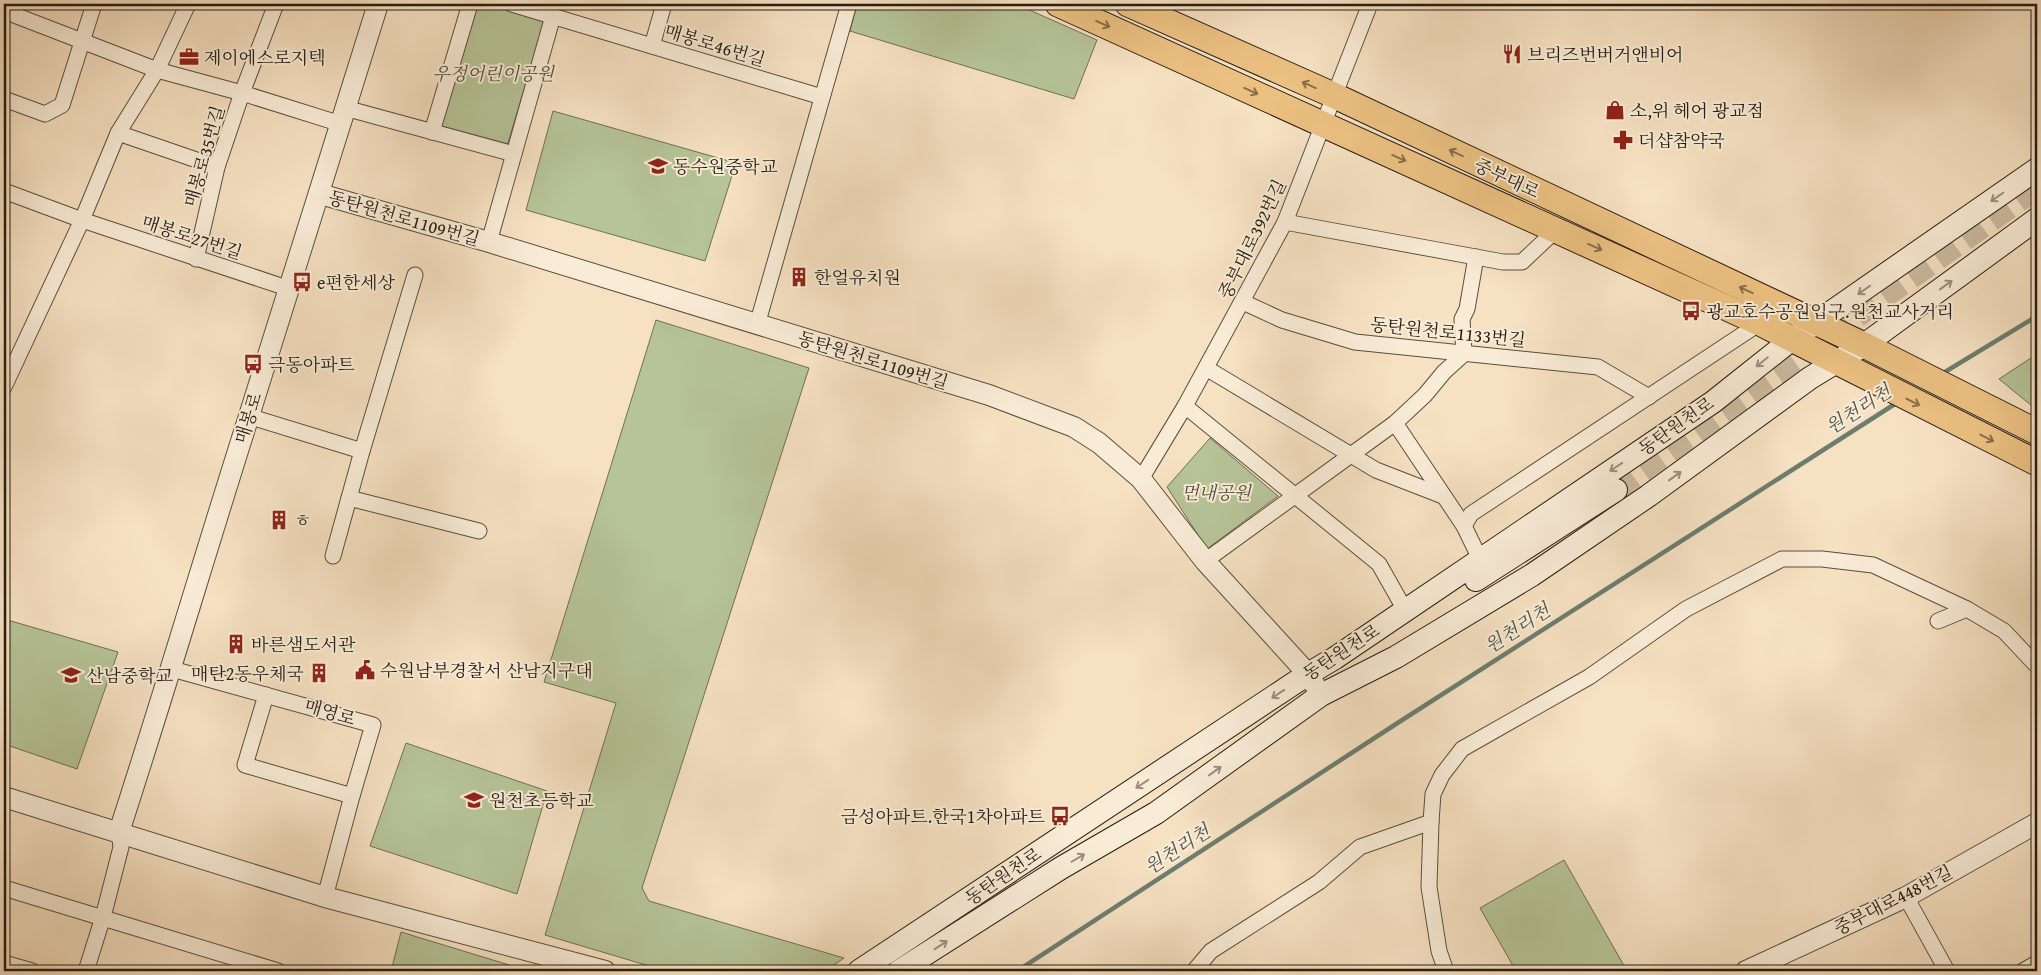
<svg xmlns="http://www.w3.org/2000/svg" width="2041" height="975" viewBox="0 0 2041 975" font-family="'Gentium Book Plus','Noto Serif KR',serif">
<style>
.green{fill:#b6c498;stroke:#6e7054}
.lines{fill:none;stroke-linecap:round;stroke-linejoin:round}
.stream{stroke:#6d7e70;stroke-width:4.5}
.secondary-tunnel{stroke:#ccba9f;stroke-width:22;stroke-dasharray:22 11;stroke-linecap:butt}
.minor-casing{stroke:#5a4e3d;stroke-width:17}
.tertiary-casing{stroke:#5a4e3d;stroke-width:22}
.secondary-casing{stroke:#261d11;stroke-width:24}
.primary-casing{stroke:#261d11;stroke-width:27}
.minor{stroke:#f9ecd7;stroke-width:15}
.tertiary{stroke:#f9ecd7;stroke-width:20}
.secondary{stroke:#f9ecd7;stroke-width:22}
.primary{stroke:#ebc081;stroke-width:25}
.oneway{stroke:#886e49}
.oneway2{stroke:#9a8f7e}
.labels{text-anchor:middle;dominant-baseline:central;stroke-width:4;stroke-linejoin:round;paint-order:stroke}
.street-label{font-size:18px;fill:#261d11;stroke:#f9ecd7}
.poi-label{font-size:18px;fill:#261d11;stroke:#f9ecd7;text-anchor:start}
.park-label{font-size:18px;font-style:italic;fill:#514f3a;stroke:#f9ecd7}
.water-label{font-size:19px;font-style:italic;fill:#505549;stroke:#f9ecd7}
</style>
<rect width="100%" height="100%" fill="#f6e1c2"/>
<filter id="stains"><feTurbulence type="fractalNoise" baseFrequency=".004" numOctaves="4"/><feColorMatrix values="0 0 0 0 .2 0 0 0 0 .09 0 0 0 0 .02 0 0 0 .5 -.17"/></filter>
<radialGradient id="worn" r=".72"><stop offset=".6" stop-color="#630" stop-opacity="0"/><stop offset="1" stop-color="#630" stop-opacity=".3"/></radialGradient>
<g class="green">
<polygon points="478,4 489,4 545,20 507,146 441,127"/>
<polygon points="857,4 1016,4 1097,40 1074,99 850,31"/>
<polygon points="553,111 736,163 705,261 526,210"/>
<polygon points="656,320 809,368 642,888 649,901 844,958 825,971 666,971 545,935 616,703 544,682"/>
<polygon points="2037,354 2037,410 1999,379"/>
<polygon points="1210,438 1278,496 1207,549 1167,487"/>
<polygon points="4,619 118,652 77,769 4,744"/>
<polygon points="406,743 547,791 517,894 370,846"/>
<polygon points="1564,860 1627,971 1516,971 1480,908"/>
<polygon points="401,932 529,971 391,971"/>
</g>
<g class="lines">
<g class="stream">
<polyline points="1940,375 2037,316"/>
<polyline points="1017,971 1396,724 1898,402"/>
</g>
<polyline class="secondary-tunnel" points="1616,490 2037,188"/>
<defs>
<g id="minor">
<polyline points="512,4 822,97"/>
<polyline points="4,11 157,70 242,93 341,124"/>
<polyline points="652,46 664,4"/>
<polyline points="4,99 45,114 62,105 94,4"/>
<polyline points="345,108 514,154"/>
<polyline points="432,132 470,4"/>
<polyline points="118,133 217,167"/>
<polyline points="4,191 82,220 290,289"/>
<polyline points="1285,222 1503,262 1522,262 1556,230"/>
<polyline points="489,242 553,16"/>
<polyline points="196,259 217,167 242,93 276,4"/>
<polyline points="1243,302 1282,320 1355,342 1598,367 1649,397"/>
<polyline points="757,325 849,4"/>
<polyline points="1206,368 1376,470 1443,496"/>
<polyline points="4,387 82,220 118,133 157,70 188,4"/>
<polyline points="1185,406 1379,564 1405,610"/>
<polyline points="248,416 362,451 415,275"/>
<polyline points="1395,423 1464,526 1480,559"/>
<polyline points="362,451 349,498 479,531"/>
<polyline points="1141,479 1185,406 1285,222 1370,4"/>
<polyline points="1464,526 1471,514 1760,323"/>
<polyline points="333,556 349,498"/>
<polyline points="1205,561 1395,423 1425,395 1444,372 1464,354 1462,319 1467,309 1476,257"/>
<polyline points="1938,621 1967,609 2004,631 2037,666"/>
<polyline points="172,669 373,725 352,796 325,897"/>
<polyline points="266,695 245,765 352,796"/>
<polyline points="4,888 278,971"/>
<polyline points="1906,897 1947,971"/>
<polyline points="4,963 32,971"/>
<polyline points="86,971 103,917 121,847 119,832"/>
<polyline points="1194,971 1211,951 1319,882 1360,847 1431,822"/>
<polyline points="1446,971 1439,951 1429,887 1431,822 1433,794 1442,775 1462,749 1589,677 1686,609 1782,559 1822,559 1873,565 1967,609"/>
<polyline points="2023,971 2037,963"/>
</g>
<g id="tertiary">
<polyline points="320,194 489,242 989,395 1074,427 1099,443 1141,479 1205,561 1308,674 1321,695"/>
<polyline points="4,797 325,897 605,971"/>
<path d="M119,832c45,-138 86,-278 130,-416 43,-138 86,-275 129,-412"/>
<polyline points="1746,971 1906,897 2037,823"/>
</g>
<g id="secondary">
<polyline points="1476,580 1616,490"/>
<polyline points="859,971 1308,674 1335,658 1713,402 1791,340 2037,169"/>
<polyline points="899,971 1061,868 1156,813 1321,695 1396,657 1532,575 1648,496 1810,378 1864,345 2037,219"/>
</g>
<g id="primary">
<polyline points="1058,4 1760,323 2037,463"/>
<polyline points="1128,4 1333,95 1864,345 2037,432"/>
</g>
</defs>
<use href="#minor" class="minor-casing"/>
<use href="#tertiary" class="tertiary-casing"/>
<use href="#secondary" class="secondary-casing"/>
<use href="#primary" class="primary-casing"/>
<use href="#minor" class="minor"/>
<use href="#tertiary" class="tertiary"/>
<use href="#secondary" class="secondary"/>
<use href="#primary" class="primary"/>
</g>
<defs><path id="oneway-shaft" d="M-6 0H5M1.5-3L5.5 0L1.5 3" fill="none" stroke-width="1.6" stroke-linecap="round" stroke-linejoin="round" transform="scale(1.25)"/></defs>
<g class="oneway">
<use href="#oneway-shaft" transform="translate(1103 24) rotate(24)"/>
<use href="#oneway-shaft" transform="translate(1309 85) rotate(-156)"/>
<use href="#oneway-shaft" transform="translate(1251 91) rotate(24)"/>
<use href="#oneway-shaft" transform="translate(1456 153) rotate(-155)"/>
<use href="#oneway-shaft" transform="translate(1399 158) rotate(24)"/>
<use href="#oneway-shaft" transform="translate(1595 247) rotate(24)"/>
<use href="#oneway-shaft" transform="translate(1746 290) rotate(-155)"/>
<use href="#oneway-shaft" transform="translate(1913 402) rotate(27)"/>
<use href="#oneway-shaft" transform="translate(1987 438) rotate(27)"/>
</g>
<g class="oneway2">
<use href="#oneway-shaft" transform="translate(1997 197) rotate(145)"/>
<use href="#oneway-shaft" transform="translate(1946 285) rotate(-36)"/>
<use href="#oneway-shaft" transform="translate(1864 290) rotate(145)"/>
<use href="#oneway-shaft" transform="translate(1762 362) rotate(141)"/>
<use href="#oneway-shaft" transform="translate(1616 467) rotate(146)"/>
<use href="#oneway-shaft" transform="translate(1675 476) rotate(-36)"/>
<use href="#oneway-shaft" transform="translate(1278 694) rotate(146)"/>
<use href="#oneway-shaft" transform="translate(1215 771) rotate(-36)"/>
<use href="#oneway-shaft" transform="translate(1142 784) rotate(146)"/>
<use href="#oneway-shaft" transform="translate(1078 858) rotate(-30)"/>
<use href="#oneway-shaft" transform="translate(941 945) rotate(-33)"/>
</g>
<defs>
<symbol id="restaurant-bare" viewBox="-9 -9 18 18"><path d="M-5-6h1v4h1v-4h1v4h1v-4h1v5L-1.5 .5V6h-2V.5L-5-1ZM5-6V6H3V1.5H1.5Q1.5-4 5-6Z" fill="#8f2418" stroke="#f9ecd7" stroke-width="2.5" paint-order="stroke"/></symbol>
<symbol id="office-bare" viewBox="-9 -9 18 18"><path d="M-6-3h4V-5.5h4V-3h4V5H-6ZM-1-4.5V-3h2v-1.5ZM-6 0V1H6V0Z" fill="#8f2418" stroke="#f9ecd7" stroke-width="2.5" paint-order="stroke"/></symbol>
<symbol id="shop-bare" viewBox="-9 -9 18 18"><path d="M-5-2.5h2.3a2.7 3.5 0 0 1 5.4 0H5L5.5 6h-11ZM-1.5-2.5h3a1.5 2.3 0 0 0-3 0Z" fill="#8f2418" stroke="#f9ecd7" stroke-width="2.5" paint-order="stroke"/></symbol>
<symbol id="pharmacy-bare" viewBox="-9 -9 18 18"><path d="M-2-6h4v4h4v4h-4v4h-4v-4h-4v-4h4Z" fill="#8f2418" stroke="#f9ecd7" stroke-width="2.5" paint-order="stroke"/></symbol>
<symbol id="school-bare" viewBox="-9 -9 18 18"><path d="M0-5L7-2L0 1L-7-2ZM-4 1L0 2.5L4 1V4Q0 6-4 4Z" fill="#8f2418" stroke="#f9ecd7" stroke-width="2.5" paint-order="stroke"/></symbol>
<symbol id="building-bare" viewBox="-9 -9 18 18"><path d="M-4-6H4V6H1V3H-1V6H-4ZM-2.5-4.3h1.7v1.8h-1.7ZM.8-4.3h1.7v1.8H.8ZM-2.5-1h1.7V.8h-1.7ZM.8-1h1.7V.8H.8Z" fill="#8f2418" stroke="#f9ecd7" stroke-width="2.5" paint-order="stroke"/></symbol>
<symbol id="bus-bare" viewBox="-9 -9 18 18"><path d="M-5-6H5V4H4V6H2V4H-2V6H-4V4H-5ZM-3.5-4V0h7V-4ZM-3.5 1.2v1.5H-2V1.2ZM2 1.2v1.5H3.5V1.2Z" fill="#8f2418" stroke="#f9ecd7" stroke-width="2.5" paint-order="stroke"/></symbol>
<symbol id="civic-bare" viewBox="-9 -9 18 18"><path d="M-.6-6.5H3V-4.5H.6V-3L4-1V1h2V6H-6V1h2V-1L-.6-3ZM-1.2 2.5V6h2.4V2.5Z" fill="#8f2418" stroke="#f9ecd7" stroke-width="2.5" paint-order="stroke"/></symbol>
</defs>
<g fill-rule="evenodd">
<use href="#restaurant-bare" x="1498" y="40" width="28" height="28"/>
<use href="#office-bare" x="175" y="43" width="28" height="28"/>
<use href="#shop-bare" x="1601" y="96" width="28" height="28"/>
<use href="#pharmacy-bare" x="1609" y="126" width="28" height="28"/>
<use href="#school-bare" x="644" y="152" width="28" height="28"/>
<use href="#building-bare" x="785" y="263" width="28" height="28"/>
<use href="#bus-bare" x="288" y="268" width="28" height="28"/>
<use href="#bus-bare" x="1677" y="297" width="28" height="28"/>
<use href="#bus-bare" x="239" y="350" width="28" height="28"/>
<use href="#building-bare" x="265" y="506" width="28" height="28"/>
<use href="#building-bare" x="222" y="630" width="28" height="28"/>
<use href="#civic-bare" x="351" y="656" width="28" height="28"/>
<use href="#building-bare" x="305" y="659" width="28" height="28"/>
<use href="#school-bare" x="57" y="661" width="28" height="28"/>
<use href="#school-bare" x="460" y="786" width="28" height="28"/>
<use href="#bus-bare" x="1046" y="802" width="28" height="28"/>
</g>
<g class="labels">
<g class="street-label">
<text transform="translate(715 45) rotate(17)">매봉로46번길</text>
<text transform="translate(204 156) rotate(-74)">매봉로35번길</text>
<text transform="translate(1507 178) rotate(25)">중부대로</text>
<text transform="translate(404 218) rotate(16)">동탄원천로1109번길</text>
<text transform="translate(192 237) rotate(18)">매봉로27번길</text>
<text transform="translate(1252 239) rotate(-64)">중부대로392번길</text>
<text transform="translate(1448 332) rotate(6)">동탄원천로1133번길</text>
<text transform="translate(873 360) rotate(17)">동탄원천로1109번길</text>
<text transform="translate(248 418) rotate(-73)">매봉로</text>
<text transform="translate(1676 426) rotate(-35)">동탄원천로</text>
<text transform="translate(1341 652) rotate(-33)">동탄원천로</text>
<text transform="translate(330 712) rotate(16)">매영로</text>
<text transform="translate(1003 876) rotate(-34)">동탄원천로</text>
<text transform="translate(1893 900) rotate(-27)">중부대로448번길</text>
</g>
<g class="poi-label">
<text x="1527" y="54">브리즈번버거앤비어</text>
<text x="204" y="57">제이에스로지텍</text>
<text x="1630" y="110">소,위 헤어 광교점</text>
<text x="1638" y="140">더샵참약국</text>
<text x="673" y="166">동수원중학교</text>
<text x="814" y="277">한얼유치원</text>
<text x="317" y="282">e편한세상</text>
<text x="1706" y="311">광교호수공원입구.원천교사거리</text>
<text x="268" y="364">극동아파트</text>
<text x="294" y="520">ㅎ</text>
<text x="251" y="644">바른샘도서관</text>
<text x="380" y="670">수원남부경찰서 산남지구대</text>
<text x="304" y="673" text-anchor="end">매탄2동우체국</text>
<text x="86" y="675">산남중학교</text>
<text x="489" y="800">원천초등학교</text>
<text x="1045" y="816" text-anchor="end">금성아파트.한국1차아파트</text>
</g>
<g class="park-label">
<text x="493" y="73">우정어린이공원</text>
<text x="1216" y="492">먼내공원</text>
</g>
<g class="water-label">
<text transform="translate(1858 409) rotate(-33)">원천리천</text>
<text transform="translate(1517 628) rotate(-33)">원천리천</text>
<text transform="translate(1177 849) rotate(-33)">원천리천</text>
</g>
</g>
<rect width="2041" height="975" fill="none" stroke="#f6e1c2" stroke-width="20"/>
<rect x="5" y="5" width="2031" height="965" fill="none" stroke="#261d11" stroke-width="2.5"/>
<rect x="10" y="10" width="2021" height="955" fill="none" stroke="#261d11"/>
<rect width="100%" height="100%" filter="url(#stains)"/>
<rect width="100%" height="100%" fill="url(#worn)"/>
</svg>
